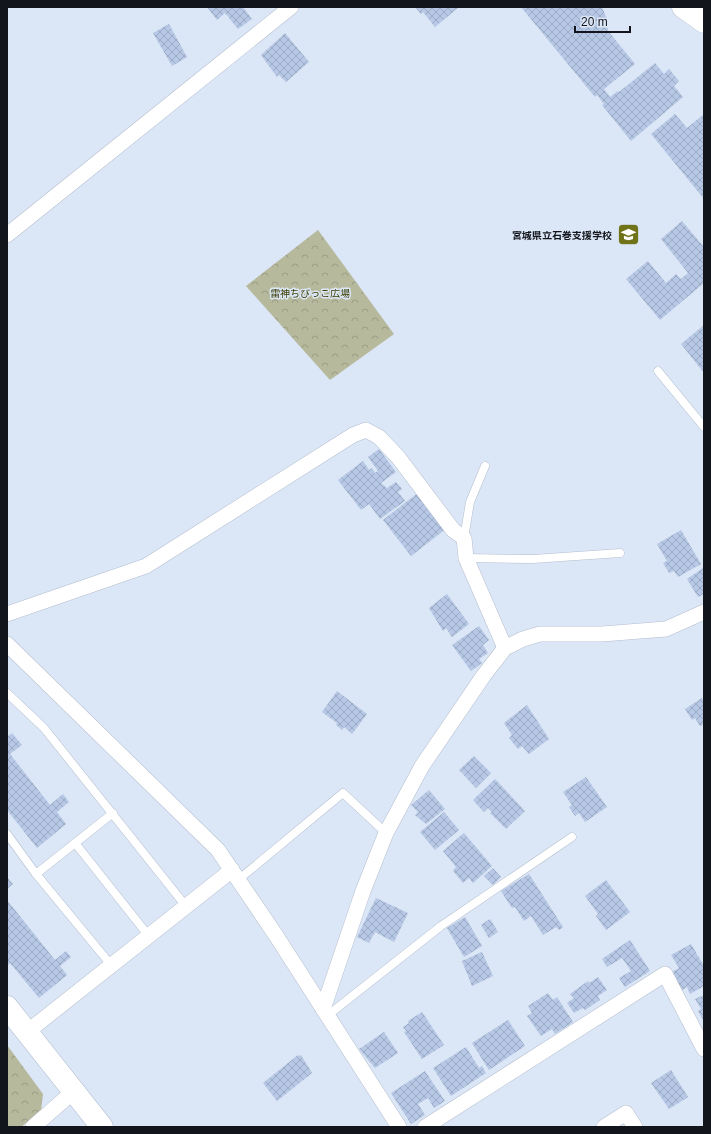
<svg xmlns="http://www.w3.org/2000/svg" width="711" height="1134" viewBox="0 0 711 1134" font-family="Arial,'Noto Sans JP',sans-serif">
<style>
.forest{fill:url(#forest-crowns)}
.building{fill:url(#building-cross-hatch)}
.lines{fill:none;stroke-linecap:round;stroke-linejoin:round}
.lane-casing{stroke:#b4becf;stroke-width:9}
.street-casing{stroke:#b4becf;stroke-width:16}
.secondary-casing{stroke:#b4becf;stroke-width:23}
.primary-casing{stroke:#b4becf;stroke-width:23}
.lane{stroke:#fff;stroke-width:8}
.street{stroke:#fff;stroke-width:15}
.secondary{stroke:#fff;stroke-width:22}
.primary{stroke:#fff;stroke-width:22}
.labels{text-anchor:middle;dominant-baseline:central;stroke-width:3;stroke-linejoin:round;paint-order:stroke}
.poi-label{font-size:10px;font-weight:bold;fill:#12151b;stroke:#dbe6f6;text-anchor:end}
.park-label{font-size:10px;fill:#3b3d01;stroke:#dbe6f6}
</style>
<defs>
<pattern id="forest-crowns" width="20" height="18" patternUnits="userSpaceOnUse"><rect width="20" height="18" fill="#b6b99b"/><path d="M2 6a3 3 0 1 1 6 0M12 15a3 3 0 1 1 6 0" fill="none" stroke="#9b9e85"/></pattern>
<pattern id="building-cross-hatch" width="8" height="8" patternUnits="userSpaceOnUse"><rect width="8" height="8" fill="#b6c8e5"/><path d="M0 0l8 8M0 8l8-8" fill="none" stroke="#9babc4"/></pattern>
</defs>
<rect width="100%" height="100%" fill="#dbe6f6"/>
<g class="forest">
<polygon points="318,230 394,334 330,380 246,286"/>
<polygon points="7,1045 43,1094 41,1111 21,1127 7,1127"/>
</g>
<g class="building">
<polygon points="207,7 243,7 252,19 238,29 225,13 217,20"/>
<polygon points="415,7 459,7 435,27 423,12 421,14"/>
<polygon points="521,7 602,7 607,19 608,31 635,64 604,89 610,97 618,91 619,92 655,63 664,74 669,69 679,81 674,86 683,97 631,141 602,105 604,104 597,95 595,97"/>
<polygon points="169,24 187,57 172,66 153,33"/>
<polygon points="285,33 309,62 286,82 279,75 277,77 261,55"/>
<polygon points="675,114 687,128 704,114 704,199 651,134"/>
<polygon points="682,221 704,247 704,283 660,320 626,279 648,261 666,283 676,274 681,279 688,273 661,239"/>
<polygon points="704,325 704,373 681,344"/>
<polygon points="379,449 396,472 381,483 387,488 396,482 402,489 398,492 405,501 380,519 369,504 361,510 338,480 363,461 369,470 372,468 375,473 378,471 368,457"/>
<polygon points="419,492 447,528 411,556 383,520"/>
<polygon points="681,530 701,564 678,577 674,571 669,573 663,563 667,561 657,544"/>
<polygon points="703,568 704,594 698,597 687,579"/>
<polygon points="447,594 469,624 452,637 446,628 443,631 429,608"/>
<polygon points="479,626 489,640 483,645 488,653 479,659 482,663 471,671 452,645"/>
<polygon points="337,691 367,714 352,734 344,727 342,730 336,725 337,723 322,712"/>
<polygon points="702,698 704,702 704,724 700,726 695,718 692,720 685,709"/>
<polygon points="527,705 549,739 529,754 522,746 518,749 509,738 512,735 504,723"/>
<polygon points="12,733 22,745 10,754 50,805 63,794 69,802 57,812 66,824 37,848 7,810 7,737"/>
<polygon points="474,756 491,773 476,788 459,770"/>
<polygon points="586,777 607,807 585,822 579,813 575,816 569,807 572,805 563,792"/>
<polygon points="495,779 525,811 506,829 490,813 492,812 488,808 484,812 473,800"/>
<polygon points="429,790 445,809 426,824 415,815 418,812 411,805"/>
<polygon points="444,812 459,830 435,850 420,832"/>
<polygon points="464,833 492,866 473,883 469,878 463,883 453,871 456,867 443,851"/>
<polygon points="493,868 501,877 493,885 484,876"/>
<polygon points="529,874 563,927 559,930 556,927 543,935 531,916 524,921 515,907 512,908 501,891"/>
<polygon points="7,877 13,884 7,889"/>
<polygon points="606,880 630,912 606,930 596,916 598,914 585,896"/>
<polygon points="376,898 408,913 394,942 375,932 369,943 357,937"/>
<polygon points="7,900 55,960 66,951 71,957 60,966 67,975 39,998 10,963 7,966"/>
<polygon points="465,917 482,946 464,957 447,928"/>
<polygon points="490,919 498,932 489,938 481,925"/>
<polygon points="630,940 650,971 625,987 619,978 631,971 622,958 607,967 602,959"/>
<polygon points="691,944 704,966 704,986 690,994 687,987 682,990 672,972 679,968 671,955"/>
<polygon points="482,952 493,976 472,986 462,961"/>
<polygon points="598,977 607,990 598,996 600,1000 585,1010 583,1008 574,1013 567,1003 574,998 570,994 588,981 589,983"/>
<polygon points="548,993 553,1000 557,997 573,1022 555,1034 552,1029 541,1036 527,1016 532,1013 528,1006"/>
<polygon points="704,995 704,1022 698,1011 701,1009 695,999"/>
<polygon points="422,1012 444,1045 422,1059 404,1032 406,1031 403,1027 409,1023 408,1021"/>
<polygon points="508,1020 525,1046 489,1070 472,1043"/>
<polygon points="384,1032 398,1053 375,1068 359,1049"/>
<polygon points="466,1047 479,1068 482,1066 486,1073 451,1096 433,1068"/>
<polygon points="298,1055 299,1056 301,1055 312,1073 277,1101 263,1083"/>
<polygon points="671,1070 688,1097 669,1109 651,1083"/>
<polygon points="425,1071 445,1101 434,1108 428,1098 418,1104 425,1115 411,1124 391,1093"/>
</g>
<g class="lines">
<defs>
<g id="lane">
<polyline points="658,371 704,427"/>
<polyline points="464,538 470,502 485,466"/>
<polyline points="466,558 533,559 620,553"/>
<polyline points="7,693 44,728 185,905"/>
<polyline points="7,834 36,874 112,966"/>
<polyline points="75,843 148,935"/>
<polyline points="36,874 113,813"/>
<polyline points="238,880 343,793 386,833"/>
<polyline points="327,1016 441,926 572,837"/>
</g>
<g id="street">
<polyline points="7,235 291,7"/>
<polyline points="7,614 146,566 353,435 366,430 379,437 398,457 453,530 464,538 466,558 505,648"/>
<polyline points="7,644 218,850 275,934 399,1127"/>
<polyline points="323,1009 363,891 386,833 422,766 484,675 505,648 523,639 540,634 602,634 666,629 704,612"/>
<polyline points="27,1032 232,870"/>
<polyline points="33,1127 74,1091"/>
<polyline points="425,1127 665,974 704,1049"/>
<polyline points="604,1127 626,1113 635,1127"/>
</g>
<polyline id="secondary" points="7,1007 102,1127"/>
<polyline id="primary" points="683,7 704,22"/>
</defs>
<use href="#lane" class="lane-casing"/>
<use href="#street" class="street-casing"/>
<use href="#secondary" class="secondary-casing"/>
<use href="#primary" class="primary-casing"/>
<use href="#lane" class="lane"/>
<use href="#street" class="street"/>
<use href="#secondary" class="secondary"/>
<use href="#primary" class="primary"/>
</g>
<defs>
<symbol id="school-square" viewBox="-11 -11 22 22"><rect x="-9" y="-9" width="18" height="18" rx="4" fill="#707318" stroke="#dbe6f6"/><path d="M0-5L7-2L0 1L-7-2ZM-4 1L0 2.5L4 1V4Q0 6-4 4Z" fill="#fff"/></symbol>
</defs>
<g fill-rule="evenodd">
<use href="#school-square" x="616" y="222" width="25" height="25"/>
</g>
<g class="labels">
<g class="poi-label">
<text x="612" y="235">宮城県立石巻支援学校</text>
</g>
<g class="park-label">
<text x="310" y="293">雷神ちびっこ広場</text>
</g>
</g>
<rect width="711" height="1134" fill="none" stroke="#12151b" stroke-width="16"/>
<path d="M575 26v6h55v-6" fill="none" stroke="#12151b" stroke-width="2"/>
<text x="581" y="26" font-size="12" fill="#12151b" stroke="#dbe6f6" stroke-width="3" paint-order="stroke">20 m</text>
</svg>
